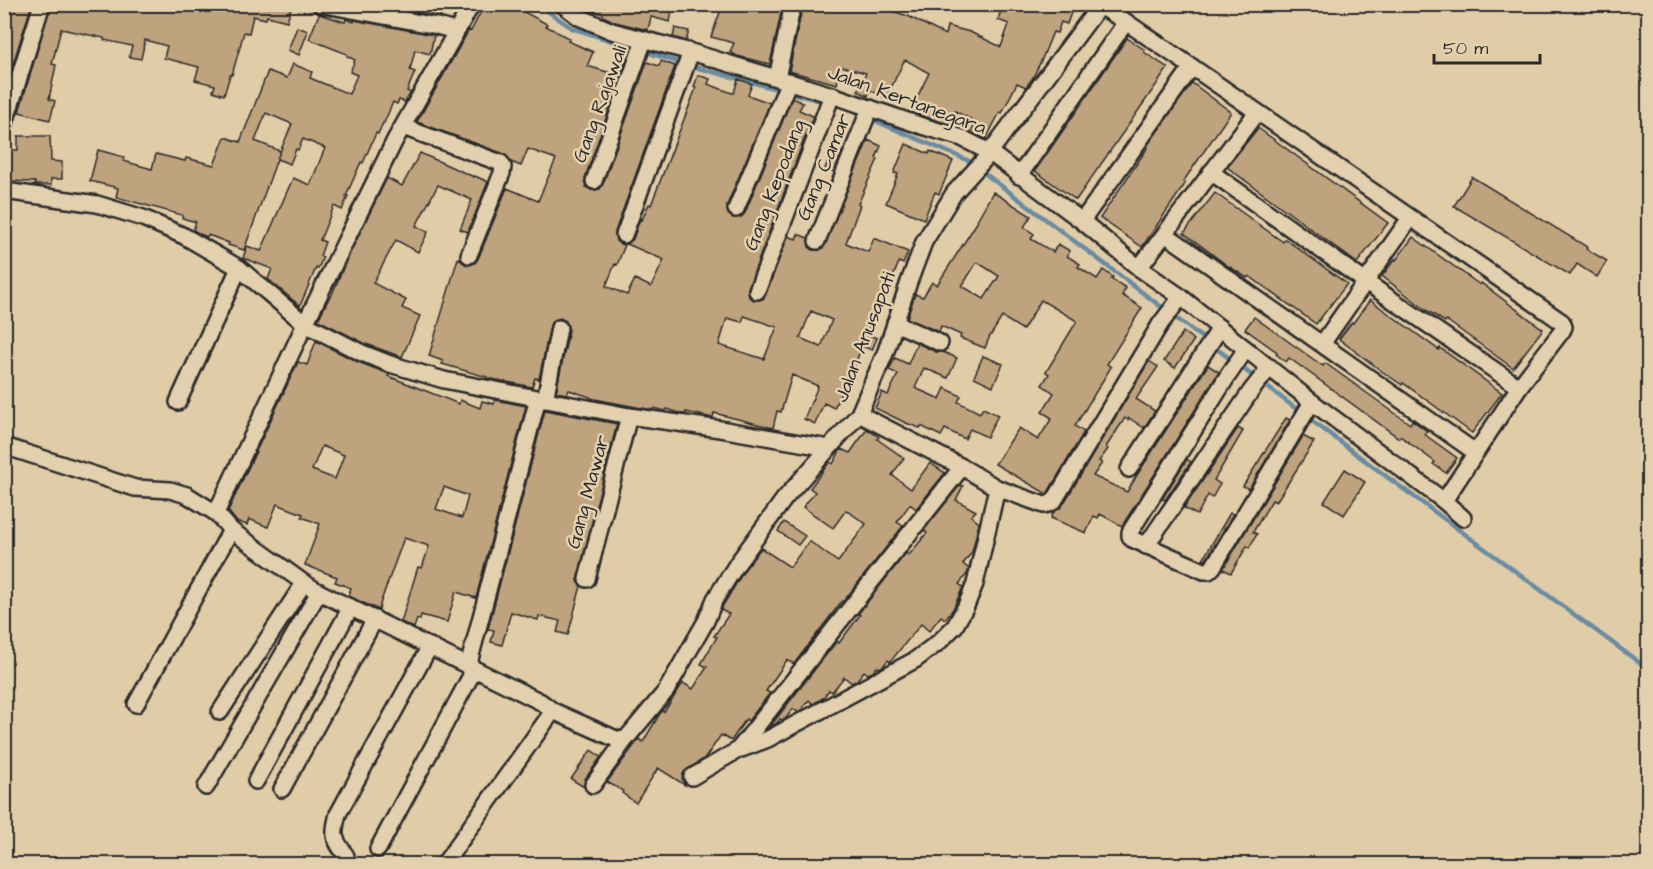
<svg xmlns="http://www.w3.org/2000/svg" width="1653" height="869" viewBox="0 0 1653 869" font-family="'Architects Daughter',sans-serif">
<style>
.lines{fill:none;stroke-linecap:round;stroke-linejoin:round}
.stream{stroke:#698ca3;stroke-width:4.5}
.building{fill:#bfa37e;stroke:#2b2b2b;stroke-width:1.5;fill-rule:evenodd}
.minor-casing{stroke:#2b2b2b;stroke-width:20}
.minor{stroke:#e3d0ae;stroke-width:15}
.labels{text-anchor:middle;dominant-baseline:central;stroke-width:5;stroke-linejoin:round;paint-order:stroke}
.street-label{font-size:20px;fill:#2b2b2b;stroke:#e3d0ae}
</style>
<rect width="100%" height="100%" fill="#e1cca8"/>
<filter id="ink" filterUnits="userSpaceOnUse"><feTurbulence type="fractalNoise" baseFrequency=".0167" numOctaves="2"/><feDisplacementMap in="SourceGraphic" scale="12" xChannelSelector="R" yChannelSelector="G"/><feConvolveMatrix kernelMatrix="1 2 1 2 8 2 1 2 1" color-interpolation-filters="sRGB"/></filter>
<g filter="url(#ink)">
<g class="lines">
<polyline class="stream" points="537,4 572,28 687,65 840,106 967,160 1356,454 1648,669"/>
</g>
<g class="building">
<polygon points="4,4 32,4 4,92"/>
<polygon points="51,4 152,4 165,8 166,4 292,4 287,21 267,16 266,19 253,16 249,33 244,32 232,75 230,75 224,95 213,91 215,85 195,80 199,67 164,58 167,46 145,40 141,59 129,57 132,46 104,40 104,38 61,29 52,64 56,65 49,99 55,101 50,120 19,112"/>
<polygon points="375,4 444,4 440,17"/>
<path d="M485,4h24l38,20 -1,2 24,13 -2,2 25,11 -6,14 24,7 6,-18 10,3 -42,120 1,9 5,3 9,-1 3,-5 44,-122 12,4 2,-5 14,5 -60,166 1,9 4,3 5,1 -8,20 -2,-1 -9,22 21,9 8,-16 16,8 13,-27 -37,-16 6,-5 7,-20 2,1 7,-16 2,1 45,-117 -2,-1 4,-12 12,4 -2,5 24,9h2l4,-14 14,5 -4,11 22,8 -43,102 1,9 5,4 8,-1 4,-4 47,-115 11,5 -4,7 14,6 -65,172 1,9 5,3 9,-1 3,-5 22,-58 8,3 2,-5 10,4 1,9 4,3h6l4,-2 45,-108 13,6 -5,12 2,1 -20,45 2,1 -14,38 22,9 6,-14 34,14 -5,12 -4,-2 -10,25 -3,-2 -20,49 11,4 -5,12 -10,-4 -18,48 -3,-1 -7,15 -10,-5 -9,21 -11,-5 14,-33 -26,-11 -11,37 -4,-1 -4,17 -59,-15 -1,5 -27,-6v2h-4l-15,-5 -1,2 -12,-3 -1,2 -22,-4 -41,-8v-1l-21,-7 -2,4 -11,-2 13,-62 -3,-9 -6,-3 -8,3 -2,5 -11,53 -4,-1 -3,9 -45,-9v-1l-45,-13 1,-3 -14,-5 29,-98 7,6 5,1 5,-2 3,-4 29,-71 31,13 18,-42 -28,-10 -7,17 -10,-4 -7,-8 -87,-32 52,-92 2,1zM811,311l21,9 -11,27 -21,-9zM744,316l33,11 -13,32 -45,-14 8,-27 15,4z"/>
<polygon points="582,4 673,4 670,22 651,17 648,30 615,22 603,16 603,14 584,9 581,6"/>
<polygon points="723,4 783,4 770,64 737,56 730,52 734,43 711,37"/>
<polygon points="803,4 870,4 908,16 945,35 947,26 970,32 1001,47 1009,24 998,20 1002,7 1006,8 1008,4 1074,4 1067,24 1061,22 1057,33 1053,32 1042,59 1032,79 1026,87 1017,83 1002,113 1000,112 986,139 971,132 976,122 955,111 948,124 910,112 929,73 906,60 904,61 886,98 870,90 868,96 858,91 866,73 841,66 837,84 789,71"/>
<polygon points="319,14 345,22 346,19 354,22 354,20 434,35 430,54 415,50 410,70 415,72 407,91 411,93 405,102 399,100 397,104 393,102 384,123 383,123 378,134 376,133 363,163 361,162 346,196 348,196 342,210 334,206 320,240 325,242 320,256 323,257 318,269 316,268 300,306 268,279 272,269 243,258 247,246 261,251 293,178 310,185 325,148 303,139 298,150 296,149 290,164 277,159 292,124 266,113 255,141 280,151 244,250 228,245 229,243 208,235 207,237 200,234 193,230 196,222 182,218 182,215 116,197 118,188 90,181 98,150 124,157 123,161 152,169 156,154 185,161 186,158 214,165 225,137 240,142 268,71 287,78 293,64 312,72 310,78 349,94 357,75 350,72 355,60 347,56 347,54 309,39"/>
<polygon points="297,27 308,31 299,55 288,50"/>
<polygon points="675,28 689,31 686,41 673,37"/>
<polygon points="1127,38 1145,50 1144,52 1168,68 1076,200 1035,171"/>
<polygon points="1192,83 1231,112 1183,182 1185,184 1142,247 1100,218 1148,147 1147,146"/>
<polygon points="1258,128 1388,223 1357,263 1227,167"/>
<polygon points="18,136 50,136 51,161 62,162 62,179 51,179 51,185 35,185 35,182 4,181 4,150 18,150"/>
<polygon points="906,144 929,154 930,151 953,161 939,194 935,192 924,219 886,203 898,174 894,173"/>
<polygon points="833,149 842,153 834,172 825,169"/>
<polygon points="420,153 474,177 475,176 488,182 468,232 460,229 472,200 438,185 416,226 428,232 418,252 396,240 373,283 406,300 402,308 420,316 402,357 366,344 318,320 330,296 331,297 346,261 387,178 402,186"/>
<polygon points="1472,177 1587,247 1586,249 1607,261 1597,277 1577,264 1570,275 1454,206"/>
<path d="M993,192l38,24 -7,11 10,7 -3,5 22,13 5,-8 12,7 -3,5 13,8 -2,3 19,12 6,-9 10,7 -2,2 15,9 -4,7 20,13 -35,56 4,3 -36,59 9,6 -37,62 -52,-30 24,-36 19,12 14,-22 -10,-6 12,-19 -12,-8 7,-11 -3,-2 31,-51 -36,-21 -18,30 -21,-13 -13,21 -4,10 -25,-10 1,-3 -20,-9 -2,6 -32,-14 8,-24 8,3 9,-15 5,3 41,-64 -1,-1zM977,262l22,14 -15,23 -22,-13z"/>
<polygon points="1215,193 1283,242 1285,239 1347,284 1316,324 1249,276 1247,278 1228,266 1184,233"/>
<polygon points="1413,237 1480,285 1481,283 1543,329 1513,368 1446,320 1445,322 1426,310 1382,276 1395,259 1396,260"/>
<polygon points="1370,300 1439,350 1440,348 1502,393 1472,433 1403,383 1402,385 1383,372 1339,339 1352,322 1353,323"/>
<polygon points="1254,317 1323,366 1325,363 1410,424 1412,420 1427,431 1424,434 1457,458 1446,473 1433,464 1435,462 1400,436 1399,438 1289,358 1286,362 1276,354 1277,352 1245,329"/>
<polygon points="1183,332 1194,340 1175,368 1164,361"/>
<path d="M316,341l42,21 31,12 -1,2 71,28 1,-4 20,8 2,-7 12,3 1,-4 31,6 -50,192 -20,-6 -9,30 -26,-7 -1,5 -3,-1 -3,9 -13,-6 17,-55 4,1 7,-22 -25,-8 -23,63 -2,9 -31,-14 3,-8 -16,-6 2,-5 -32,-12 15,-41 -18,-7 1,-3 -26,-10 -9,23 -19,-8 -2,6 -11,-4 -8,-10 70,-149 9,3zM322,446l22,9 -9,24 -23,-9zM444,487l24,9 -6,22 -26,-9z"/>
<polygon points="917,343 936,352 943,352 957,358 948,378 924,368 915,388 940,399 945,388 961,396 958,402 980,413 983,408 998,415 987,437 970,429 965,439 945,429 941,436 921,426 920,428 906,423 875,408 882,392 888,395 898,374 889,370 895,358 908,364"/>
<polygon points="983,356 1003,364 993,386 974,377"/>
<polygon points="1149,361 1158,367 1136,399 1155,411 1144,428 1129,418 1128,420 1125,418 1106,447 1108,449 1099,461 1102,463 1093,476 1127,492 1137,475 1208,365 1219,372 1122,526 1100,514 1098,518 1094,516 1086,533 1051,518 1053,513 1062,506"/>
<polygon points="545,410 617,424 578,577 578,582 581,586 568,635 557,632 560,621 539,616 538,620 511,612 502,645 491,642 494,630 488,629"/>
<polygon points="1286,418 1290,420 1249,489 1243,486"/>
<polygon points="1238,428 1243,431 1214,480 1220,484 1212,498 1208,495 1197,515 1184,508"/>
<polygon points="867,429 879,437 877,439 904,458 892,475 911,489 930,463 945,473 916,509 910,504 897,522 903,526 843,602 842,601 794,664 787,660 766,691 770,693 748,721 746,719 731,741 721,735 706,757 684,772 682,778 685,785 658,768 636,803 622,793 623,791 607,782 639,739 643,742 659,715 662,711 664,712 683,683 693,689 707,667 701,664 717,637 714,636 729,614 721,610 722,607 745,569 761,548 790,567 809,541 838,562 866,524 846,510 833,528 803,507 815,492 810,488 828,464 830,462 833,464 841,449 850,453"/>
<polygon points="1303,436 1314,442 1276,502 1272,500 1253,532 1257,534 1249,548 1247,546 1231,573 1223,569"/>
<polygon points="1187,459 1191,462 1165,500 1162,499"/>
<polygon points="1345,469 1365,482 1344,515 1324,502"/>
<polygon points="960,485 963,486 956,500 976,511 971,516 979,523 972,552 963,564 969,569 967,574 959,584 963,587 953,609 945,619 941,616 929,631 921,624 890,662 888,660 883,666 879,668 877,667 873,672 868,674 864,671 857,680 852,683 844,677 832,692 829,690 823,698 813,704 809,700 800,711 798,712 793,709 786,718 782,720 780,719 777,723 769,728 837,641 839,643 860,615 858,614 906,553 909,555 927,533 924,530"/>
<polygon points="1230,513 1233,514 1206,560 1203,559"/>
<polygon points="784,522 805,536 798,545 778,531"/>
<polygon points="591,750 601,757 585,779 584,787 571,779"/>
</g>
<g class="lines">
<defs>
<g id="minor">
<polyline points="320,4 437,26 455,31"/>
<polyline points="562,4 579,17 612,31 691,52 832,95 922,126 962,138 989,152 1082,221 1139,268 1181,297 1312,402 1444,501 1463,518"/>
<polyline points="1097,4 1126,22 1192,67 1562,322 1564,327 1562,331 1519,387 1444,501"/>
<polyline points="777,78 793,4"/>
<polyline points="4,126 42,4"/>
<polyline points="403,127 501,163 503,167 502,173 469,255"/>
<polyline points="1211,172 1366,282 1519,387"/>
<polyline points="1019,176 1126,22"/>
<polyline points="594,181 644,40"/>
<polyline points="4,191 97,204 143,218 184,236 239,268 305,324 362,353 390,364 444,380 629,416 720,429 829,448"/>
<polyline points="736,209 789,81"/>
<polyline points="1082,221 1192,67"/>
<polyline points="1165,234 1475,452"/>
<polyline points="624,235 691,52"/>
<polyline points="817,241 870,108"/>
<polyline points="1139,268 1257,112"/>
<polyline points="757,291 832,95"/>
<polyline points="895,323 940,343"/>
<polyline points="1322,344 1410,218"/>
<polyline points="1246,349 1227,377 1130,532 1130,536 1132,539 1204,571 1209,571 1213,567 1312,402"/>
<polyline points="545,400 559,328"/>
<polyline points="178,402 239,268"/>
<polyline points="859,414 962,467 997,488 1044,505 1049,504 1054,501 1161,323 1181,297"/>
<polyline points="4,446 135,488 170,490 187,495 216,513 231,530 304,583 319,592 541,702 553,711 616,739 625,740"/>
<polyline points="1129,469 1220,328"/>
<polyline points="216,513 305,324 395,140 472,4"/>
<polyline points="1146,546 1251,391 1270,367"/>
<polyline points="587,579 629,416"/>
<polyline points="468,667 538,398"/>
<polyline points="136,704 231,530"/>
<polyline points="220,712 304,583"/>
<polyline points="739,750 768,739 915,660 939,642 955,626 966,606 975,584 997,488"/>
<polyline points="692,777 738,750 962,467"/>
<polyline points="256,781 351,607"/>
<polyline points="593,785 625,740 666,691 706,621 715,599 737,564 785,498 859,414 886,351 909,282 924,242 954,193 984,160 1101,4"/>
<polyline points="206,787 319,592"/>
<polyline points="282,789 375,619"/>
<polyline points="378,849 474,670"/>
<path d="M345,864l1,-8c-12,-18 -14,-19 -8,-42l92,-168"/>
<polyline points="444,864 553,711"/>
</g>
</defs>
<use href="#minor" class="minor-casing"/>
<use href="#minor" class="minor"/>
</g>
</g>
<g class="labels">
<g class="street-label">
<text transform="translate(907 100) rotate(20)">Jalan Kertanegara</text>
<text transform="translate(600 104) rotate(-70)">Gang Rajawali</text>
<text transform="translate(824 167) rotate(-68)">Gang Camar</text>
<text transform="translate(775 185) rotate(-69)">Gang Kepodang</text>
<text transform="translate(865 337) rotate(-69)">Jalan Anusapati</text>
<text transform="translate(588 492) rotate(-75)">Gang Mawar</text>
</g>
</g>
<rect width="1653" height="869" fill="none" stroke="#e3d0ae" stroke-width="24"/>
<rect x="12" y="12" width="1629" height="845" fill="none" stroke="#2b2b2b" stroke-width="2" filter="url(#ink)"/>
<path d="M1434 54v9h106v-9" fill="none" stroke="#2b2b2b" stroke-width="3"/>
<text x="1443" y="54" font-size="18" fill="#2b2b2b" stroke="#e3d0ae" stroke-width="4.5" paint-order="stroke">50 m</text>
</svg>
